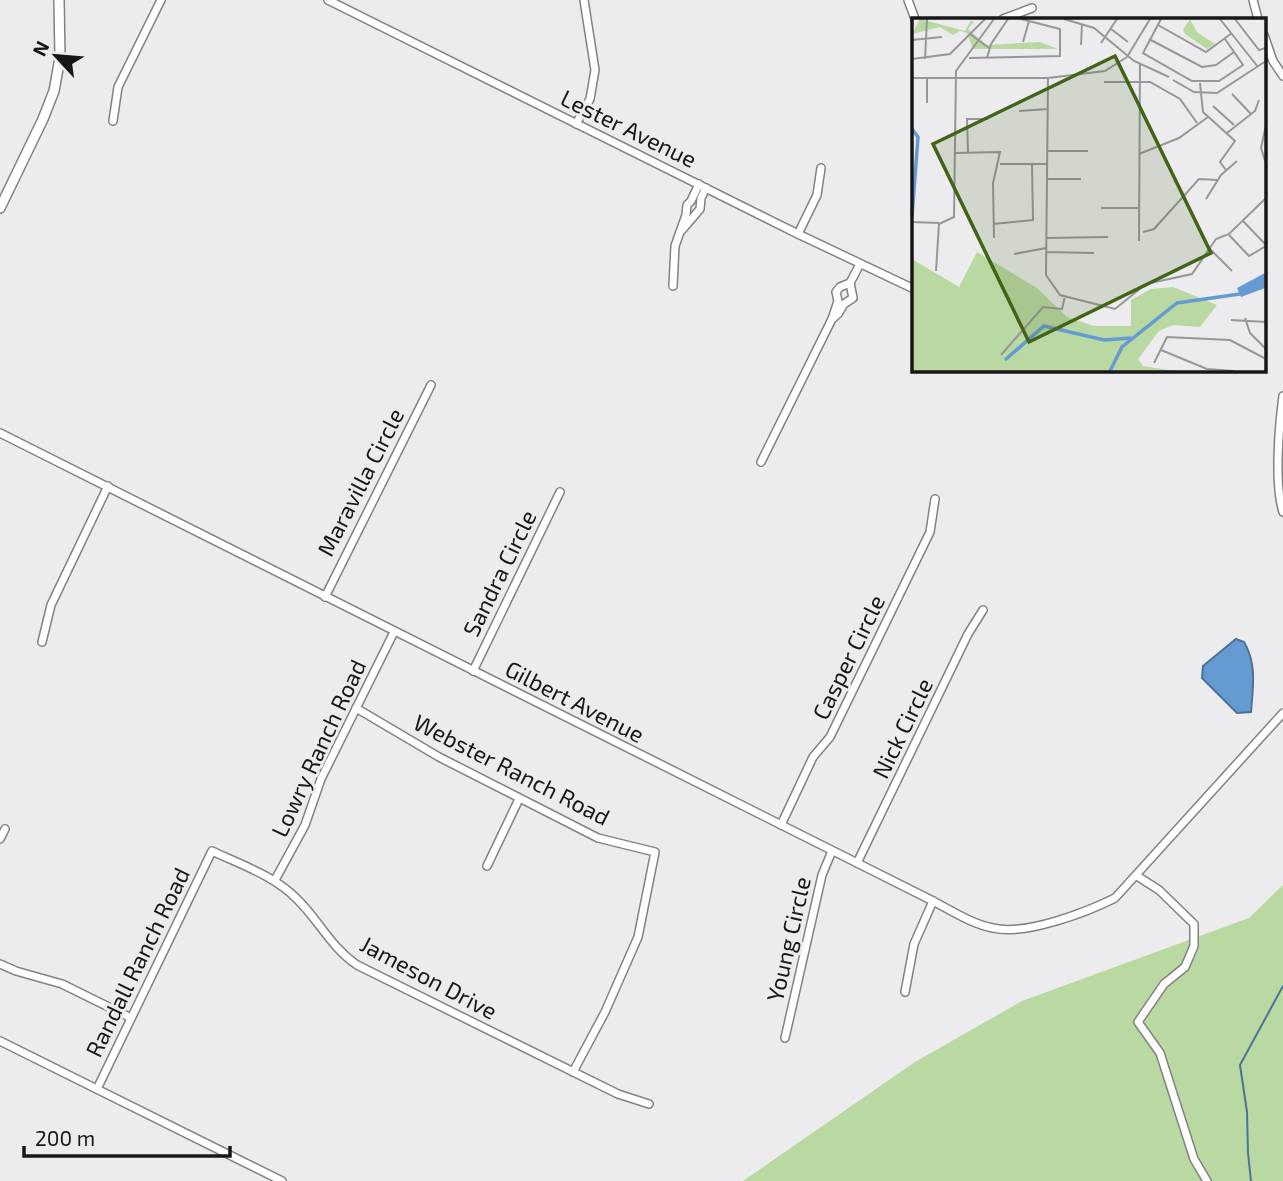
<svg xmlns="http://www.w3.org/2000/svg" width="1283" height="1181" viewBox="0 0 1283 1181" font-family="'Exo 2',sans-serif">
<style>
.green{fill:#bad8a1}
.water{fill:#659bd2;stroke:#4e739a;stroke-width:2}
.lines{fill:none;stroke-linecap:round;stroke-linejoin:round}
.stream{stroke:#4e739a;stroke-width:2}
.minor-casing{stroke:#828284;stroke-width:10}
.tertiary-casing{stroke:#828284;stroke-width:12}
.minor{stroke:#fff;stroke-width:7}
.tertiary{stroke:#fff;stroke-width:9}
.labels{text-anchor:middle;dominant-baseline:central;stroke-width:6;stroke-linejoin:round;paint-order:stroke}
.street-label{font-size:23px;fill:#171718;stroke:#ececee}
.inset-river{fill:none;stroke:#659bd2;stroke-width:3.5}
.inset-road{fill:none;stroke:#979798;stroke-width:2}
.view{fill:#436318;fill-opacity:0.15;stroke:#436318;stroke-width:3.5}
.inset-edge{fill:none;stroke:#171718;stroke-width:3.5}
</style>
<rect width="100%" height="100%" fill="#ececee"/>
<polygon class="green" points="1283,885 1283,1181 743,1181 915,1062 1022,1001 1249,918"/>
<path class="water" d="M1236,639l8,3c13,22 9,45 7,70l-14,1 -35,-35 1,-12z"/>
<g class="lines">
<polyline class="stream" points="1251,1181 1248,1153 1247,1112 1240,1065 1283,986"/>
<defs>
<g id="minor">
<polyline points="328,0 798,234 914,289"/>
<polyline points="908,0 915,19"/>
<polyline points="1253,0 1258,19"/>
<polyline points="1003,19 1032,8"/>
<polyline points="1264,35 1273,61 1283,76"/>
<polyline points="113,121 118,87 161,0"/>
<polyline points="576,124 590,99 595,70 584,0"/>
<polyline points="682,230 700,209 701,198 706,188"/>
<polyline points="798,234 817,195 821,168"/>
<polyline points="673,286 675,246 686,215 687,205 691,201 699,184"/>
<polyline points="832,319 838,314 844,304 853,298 850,283"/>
<path d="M1283,396c-4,30 -9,88 0,116"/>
<path d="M0,433l933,468c19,10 39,23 60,27 32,8 94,-16 122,-30l168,-185"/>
<polyline points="761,462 832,319 838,301 836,292 840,287 850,283 860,264"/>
<polyline points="325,597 431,385"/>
<polyline points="42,642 51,605 108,486"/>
<polyline points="473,671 560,492"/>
<polyline points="356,708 439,757 598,838 655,852 638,937 605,1012 573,1072"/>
<polyline points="781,825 813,757 830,737 930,532 935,499"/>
<polyline points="0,839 5,829"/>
<polyline points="857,863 968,634 983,610"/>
<polyline points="487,866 519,799"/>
<polyline points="1137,876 1159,890 1194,924 1194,946 1185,967 1164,984 1138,1022 1160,1053 1194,1159 1207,1181"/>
<polyline points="275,880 305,825 321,779 394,632"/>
<polyline points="0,964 16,971 62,984 131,1018"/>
<polyline points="905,992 914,944 933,901"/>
<polyline points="785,1038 822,875 832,851"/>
<polyline points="0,1041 282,1181"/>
<path d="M97,1089l115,-238c30,14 63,25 86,49 22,22 32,46 59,65l261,129 31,10"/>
</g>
<polyline id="tertiary" points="0,208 43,119 54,91 60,58 59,0"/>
</defs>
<use href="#minor" class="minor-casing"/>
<use href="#tertiary" class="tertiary-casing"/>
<use href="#minor" class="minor"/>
<use href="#tertiary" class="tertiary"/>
</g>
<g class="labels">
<g class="street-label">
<text transform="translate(629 128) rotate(26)">Lester Avenue</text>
<text transform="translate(360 482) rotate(-63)">Maravilla Circle</text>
<text transform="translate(499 573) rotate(-64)">Sandra Circle</text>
<text transform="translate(848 657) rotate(-64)">Casper Circle</text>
<text transform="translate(575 701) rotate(27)">Gilbert Avenue</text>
<text transform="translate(902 728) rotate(-64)">Nick Circle</text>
<text transform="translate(318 748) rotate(-65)">Lowry Ranch Road</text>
<text transform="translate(512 769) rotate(27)">Webster Ranch Road</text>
<text transform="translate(788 939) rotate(-77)">Young Circle</text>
<text transform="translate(137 962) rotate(-64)">Randall Ranch Road</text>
<text transform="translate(429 977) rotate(28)">Jameson Drive</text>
</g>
</g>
<g transform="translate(912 18)">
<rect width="354" height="354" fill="#ececee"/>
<path d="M8,1l45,12 6,-11 3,2 -6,7 19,16 53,-3 18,7h-85l-6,-16 -7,-2 -7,4 -13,-8 -28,7zM278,1l7,13 18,12 -8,5 -22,-15 -2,-4zM65,234l60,36 30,29 27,9h37v-26l20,-11 22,-2 44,18 -17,22 -27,-2 -14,6 -21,28 5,7 32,5h-263v-112l47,28z" fill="#bad8a1"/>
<path d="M353,255v15l-24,9 -4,-9z" fill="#659bd2"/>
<path class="inset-river" d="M0,111l6,8 -6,79M93,342l39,-34 60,14 27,-2M198,353l12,-24 55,-44 63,-9"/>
<path class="inset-road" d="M152,1l30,9 40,33 35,16M249,1l-18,34 49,28h27l24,-16 -18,-26M308,1l38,48M323,1l24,31 7,-2M246,7l48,27 26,-19M199,11l17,13M58,16l19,14M237,21l53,28 14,-2 18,-13M0,22l30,-3M111,24l6,-21M189,25l16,-24M169,27l1,-21M215,39l23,-38M57,40l91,-2v-27l-39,-10M75,40l4,-14 17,-25M0,41l38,-5 35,-35M13,41l2,-40M0,60h136l57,-7 22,-14M15,60v25M136,60l-2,197 14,20 55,14 31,-25 46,-10 24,-35 13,-5 37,-36M261,62l21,12 23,1 49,-32M192,64h46l30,17 17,24M288,65l3,29 32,29 -15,21 6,8M320,76l19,20M301,88l21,19M107,93l29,-2M354,107l-5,23 5,16M315,115l28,-22 4,-11M135,133h41M56,134l-1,-33h21M42,135l46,-1 -7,31 1,55M227,136l40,-16 29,-21M88,146h47M135,161h34M294,181l15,-24 16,-14M189,190h37M330,202l24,25M0,204l27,1M81,206l40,-4 -1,-56M231,214l11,-3 45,-50 18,1M317,217l20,21 17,-10M134,220l62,-1M227,223l1,-177M297,230l23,23M134,234l48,1M102,236l32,-6M24,253l3,-47 15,-7 2,-146 38,-52M333,300l5,15 16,16M319,302l35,2M249,332l46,19 27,2M89,337l42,-48 19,2 3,-13M242,345l13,-26 63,3 36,19"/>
<path class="view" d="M203,38l96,197 -182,89 -96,-198z"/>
<rect width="354" height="354" class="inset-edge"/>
</g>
<g transform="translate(56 56) rotate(296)" stroke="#ececee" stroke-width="5" paint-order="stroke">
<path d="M0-5L12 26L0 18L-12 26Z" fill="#171718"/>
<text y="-10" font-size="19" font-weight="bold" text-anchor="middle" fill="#171718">N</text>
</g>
<path d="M24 1146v10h206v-10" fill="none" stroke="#171718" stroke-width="3.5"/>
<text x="35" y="1146" font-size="21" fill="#171718" stroke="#ececee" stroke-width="5" paint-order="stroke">200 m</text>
</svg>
